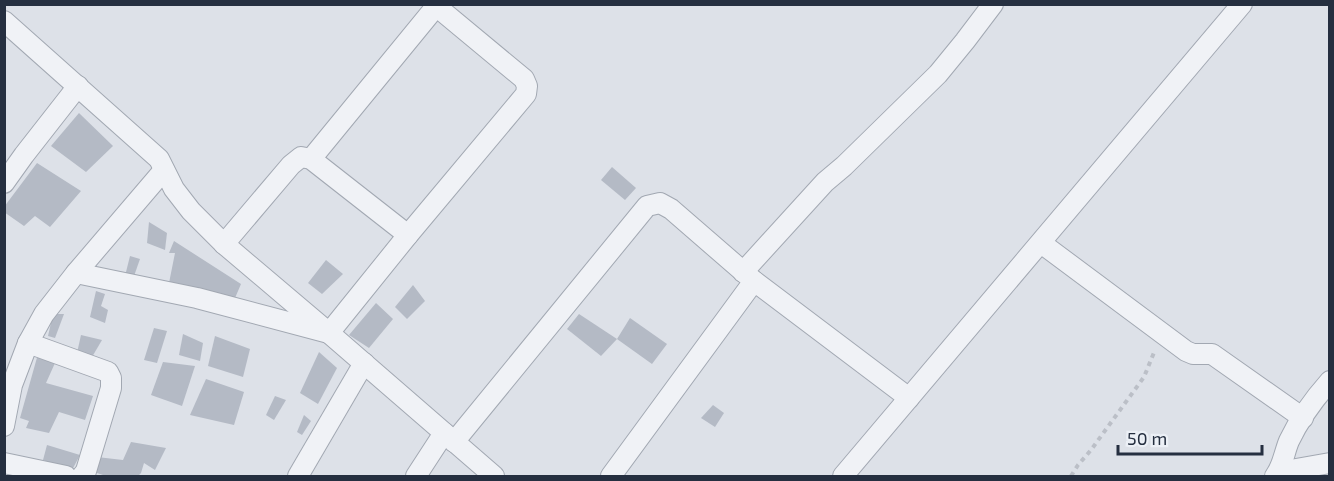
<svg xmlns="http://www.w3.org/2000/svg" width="1334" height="481" viewBox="0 0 1334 481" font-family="'Exo 2',sans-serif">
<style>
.building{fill:#b4bac5}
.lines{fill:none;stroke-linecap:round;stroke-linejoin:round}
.street-casing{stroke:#a2a8b2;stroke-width:22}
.path{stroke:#bbbfc7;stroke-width:4;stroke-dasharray:4.5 4.5;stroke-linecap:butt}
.street{stroke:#f0f2f6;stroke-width:20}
</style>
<rect width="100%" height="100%" fill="#dde1e8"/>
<g class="building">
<polygon points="79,113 113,146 86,172 51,146"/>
<polygon points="37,163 81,191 50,227 35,216 24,226 4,212 4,207"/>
<polygon points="612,167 636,188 625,200 601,180"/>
<polygon points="149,222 167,233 165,250 147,243"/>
<polygon points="174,241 241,284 235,298 169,283 175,253 169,253"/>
<polygon points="130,256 140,259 134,276 125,276"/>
<polygon points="326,260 343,274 322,294 308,283"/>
<polygon points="413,285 425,301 407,319 395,307"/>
<polygon points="96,291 105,294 101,306 108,310 105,323 90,317"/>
<polygon points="376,303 393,319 369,348 349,335"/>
<polygon points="53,314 64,314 55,338 48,336"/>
<polygon points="579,314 617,339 601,356 567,329"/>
<polygon points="630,318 667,344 652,364 617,339"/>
<polygon points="154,328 167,331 157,363 144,360"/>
<polygon points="183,334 203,343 200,361 179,355"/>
<polygon points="81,335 102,340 92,357 77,353"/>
<polygon points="215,336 250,349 243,377 208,366"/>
<polygon points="319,352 337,368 318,404 300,393"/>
<polygon points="38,354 55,363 46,383 93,396 85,420 59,412 49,433 26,428 29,421 20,418"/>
<polygon points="163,362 195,366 182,406 151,395"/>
<polygon points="206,379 244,392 234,425 190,415"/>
<polygon points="275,396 286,400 274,420 266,415"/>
<polygon points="713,405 724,413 715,427 701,418"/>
<polygon points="304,415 311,421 302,435 297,432"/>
<polygon points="131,442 166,448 155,470 144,463 141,473 138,476 106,476 97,473 97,457 123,460"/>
<polygon points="47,445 80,455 72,470 43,460"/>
</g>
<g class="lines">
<defs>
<g id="street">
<polyline points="4,21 159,159 174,189 191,211 224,244 329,333 494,476"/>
<polyline points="311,159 438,4"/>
<polyline points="4,183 24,155 78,86"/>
<polyline points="1041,243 1186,351 1193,354 1212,354 1303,418"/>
<polyline points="224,244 291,165 301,157 311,159 408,235"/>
<polyline points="743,272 825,182 844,166 938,74 965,41 993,4"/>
<polyline points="76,273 197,298 329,333 408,235 526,94 527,86 524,79 436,6"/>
<polyline points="28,343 108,372 111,378 111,388 86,471 82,476"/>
<polyline points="4,426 12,385 28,343 44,314 76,273 164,170"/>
<polyline points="454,442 647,206 660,203 671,209 754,281 909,398"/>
<polyline points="4,463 66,476"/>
<polyline points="1279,472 1330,463"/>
<polyline points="298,476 364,363"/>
<polyline points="416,476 444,433"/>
<polyline points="611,476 754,281"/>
<polyline points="843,476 1242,4"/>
<path d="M1275,476c8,-10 9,-23 14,-35 10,-21 25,-42 41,-60"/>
</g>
</defs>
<use href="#street" class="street-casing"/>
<polyline class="path" points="1071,476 1078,465 1091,450 1144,377 1155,350"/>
<use href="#street" class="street"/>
</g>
<rect width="1334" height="481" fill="none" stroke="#252f40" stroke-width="12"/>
<path d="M1118 445v9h144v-9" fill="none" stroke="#252f40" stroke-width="3"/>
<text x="1127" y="445" font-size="18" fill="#252f40" stroke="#ecf0f6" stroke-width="4.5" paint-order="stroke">50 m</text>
</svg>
